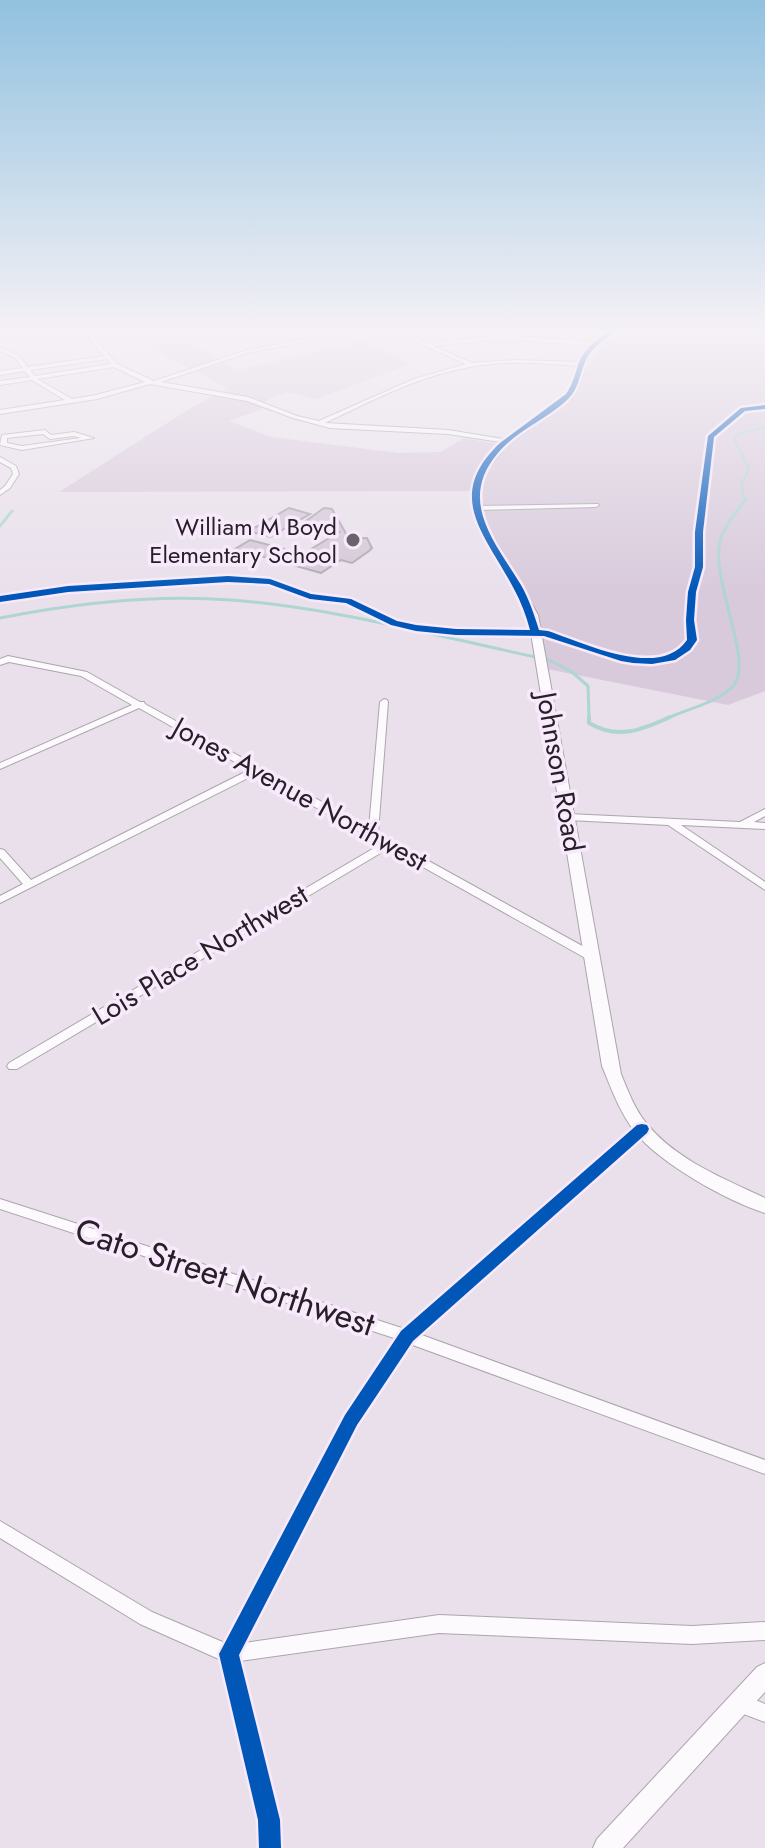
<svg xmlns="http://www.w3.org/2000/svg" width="765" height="1848" viewBox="0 0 765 1848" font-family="Jost,sans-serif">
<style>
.green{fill:#d8cadb}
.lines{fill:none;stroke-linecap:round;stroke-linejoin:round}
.stream-far2{stroke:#aed5d2;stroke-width:2}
.stream-far1{stroke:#aed5d2;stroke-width:3}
.stream{stroke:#aed5d2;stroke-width:4}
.building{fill:#d3c9d6;stroke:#afa9b1;stroke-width:2}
.minor-casing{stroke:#aba5ac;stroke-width:2}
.tertiary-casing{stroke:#aba5ac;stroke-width:2}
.minor{fill:#fcfafc;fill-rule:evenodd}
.tertiary{fill:#fcfafc;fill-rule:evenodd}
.cycleway-casing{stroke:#f9e9fc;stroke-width:5}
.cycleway{fill:#0057b8;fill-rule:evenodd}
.poi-dot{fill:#6a636c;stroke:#f9e9fc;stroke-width:3}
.labels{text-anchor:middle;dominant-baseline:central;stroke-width:7;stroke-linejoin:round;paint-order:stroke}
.far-poi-label{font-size:24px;fill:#262027;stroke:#f9e9fc;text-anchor:end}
.street-label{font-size:28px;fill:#262027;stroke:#f9e9fc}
.near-street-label{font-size:34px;fill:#262027;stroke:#f9e9fc}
</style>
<rect width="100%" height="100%" fill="#e9e0eb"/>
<polygon class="green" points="136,333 256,333 194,344 237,370 365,340 410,364 316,399 287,392 267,400 262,409 229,421 271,437 399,453 441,452 464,438 502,445 575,393 582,375 604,344 621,333 765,333 765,691 728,705 547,669 540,633 489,545 476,491 59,492 189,409 227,388 165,356"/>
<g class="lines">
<polyline class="stream-far2" points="745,501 741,484 749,469 735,440 736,435 765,427"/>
<g class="stream-far1">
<polyline points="0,526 12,511"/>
<path d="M0,618c76,-15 153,-24 231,-18 107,8 213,38 318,60l23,12 16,14 1,33"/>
<path d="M666,719c20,-10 52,-16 67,-33 22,-24 -23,-105 -13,-145 4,-16 17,-29 26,-42"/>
</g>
<path class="stream" d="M589,717v6c29,17 53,7 81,-6"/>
</g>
<g class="building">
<polygon points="289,508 310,514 270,537 249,531"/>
<polygon points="324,508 332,509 349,539 367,538 372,548 369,551 352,563 341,560 321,573 235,549 250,540 303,554 339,532 303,523"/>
</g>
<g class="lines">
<defs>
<g id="minor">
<path d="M85,333h6l26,31 37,17 90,-30 90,-18h8l-2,2 -93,18 -86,29 87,15 49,19 22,5 95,-42 52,-15 -70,-31h6l25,10 76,-8 93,7 3,2 -3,2 -93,-7 -70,7 39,17 43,-3 66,2 3,2 -3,2c-35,-2 -71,-6 -105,0 -54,8 -103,34 -151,57l123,7 61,10v2l-2,1 -59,-9 -118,-6 -37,-10 -46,-17 -97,-17 -53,15 -97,15v-4l65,-10 -33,-20 -32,5v-4l30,-4 -5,-6 -25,4v-4l23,-3 -8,-10 -15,-7v-4l19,9 9,11 76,-11zM107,359l4,5 -76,12 -5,-6zM114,367l31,15 -49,13 -24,4 -35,-20z"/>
<path d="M45,430l6,5 23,-3 20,6 -72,12 -22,-5 2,-10zM43,434l7,5 24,-3 7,2 -59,8 -15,-3v-5z"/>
<polygon points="0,457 16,466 19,474 10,488 0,495 0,490 5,486 13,474 11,468 0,462"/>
<polygon points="598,504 599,505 596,507 476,510 472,508 476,506"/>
<polygon points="8,656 87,672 140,702 144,702 145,704 369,828 380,702 384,699 387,700 388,702 378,833 595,953 597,956 591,960 587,959 389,848 17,1069 9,1069 7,1066 9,1063 381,844 256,774 0,903 0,896 23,884 0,858 0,849 4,850 31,880 249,770 139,708 0,769 0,763 132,705 81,676 9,662 0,665 0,659"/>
<polygon points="765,809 765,816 754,822 765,823 765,829 681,825 765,882 765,890 668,825 568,820 563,817 568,814 740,822"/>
<polygon points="642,1124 647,1126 648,1129 647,1132 419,1334 765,1460 765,1474 410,1344 357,1425 244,1643 439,1615 692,1626 765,1622 765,1640 692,1644 439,1633 240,1661 279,1820 280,1848 260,1848 259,1820 221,1660 140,1624 0,1538 0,1521 152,1612 225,1643 345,1415 397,1339 0,1209 0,1199 405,1329 637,1126"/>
<polygon points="740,1694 765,1704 765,1722 733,1710 731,1703 733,1696"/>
</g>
<g id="tertiary">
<path d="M607,333h7l-24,21 -11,31 -8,14 -64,46 -18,22 -8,21v21l8,21 49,85 83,459c7,17 14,36 26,50 29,36 78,55 118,74v15c-38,-12 -106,-50 -130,-81 -15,-19 -24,-44 -33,-66l-74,-451 -49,-85 -7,-21v-21l9,-22 20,-25 64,-46 7,-10 11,-31z"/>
<polygon points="765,1663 765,1692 623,1848 593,1848 597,1839 757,1667"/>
</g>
</defs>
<use href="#minor" class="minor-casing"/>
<use href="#tertiary" class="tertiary-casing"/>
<use href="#minor" class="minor"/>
<use href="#tertiary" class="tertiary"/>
<defs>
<g id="cycleway">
<path d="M607,333h7c-10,7 -21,14 -27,25 -8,15 -7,31 -21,43 -21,19 -50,30 -68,52 -41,48 -3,89 23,132 8,14 13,29 18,45l9,1c36,12 112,49 139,9l-1,-20 2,-28 7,-25v-35l13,-96 33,-28 24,-3v4l-20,2 -31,26 -11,95v35l-7,25 -2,28 3,20 -7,10 -15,10 -23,4 -19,-1 -12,-2 -77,-25 -88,-1 -40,-4 -25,-6 -45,-22 -36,-4 -41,-15 -41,-2 -160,10 -68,10v-6l68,-10 160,-10 42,3 41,15 40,5 46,22 19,4 40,4 74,1c-4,-15 -9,-28 -16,-41 -28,-54 -71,-92 -14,-146l66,-49c7,-10 9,-20 13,-32 6,-13 17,-22 28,-29z"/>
<polygon points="642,1124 647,1125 649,1129 647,1133 413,1341 357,1425 239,1655 280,1820 281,1848 259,1848 258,1820 219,1654 345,1415 401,1331 637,1125"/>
</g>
</defs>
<use href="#cycleway" class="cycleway-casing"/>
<use href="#cycleway" class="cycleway"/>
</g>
<linearGradient id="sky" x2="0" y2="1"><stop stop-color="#91c1df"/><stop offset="0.56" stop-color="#f5f1f6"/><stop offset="1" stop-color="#f5f1f6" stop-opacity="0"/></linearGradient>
<rect width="765" height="591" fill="url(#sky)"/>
<circle class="poi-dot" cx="353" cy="540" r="8"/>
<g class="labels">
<g class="far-poi-label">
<text x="337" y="526">William M Boyd<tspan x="337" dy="28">Elementary School</tspan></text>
</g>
<g class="street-label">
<text transform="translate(560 772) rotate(80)">Johnson Road</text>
<text transform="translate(300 794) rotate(29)">Jones Avenue Northwest</text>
<text transform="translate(200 955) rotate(-31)">Lois Place Northwest</text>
</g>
<g class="near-street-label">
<text transform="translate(225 1277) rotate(18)">Cato Street Northwest</text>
</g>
</g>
</svg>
